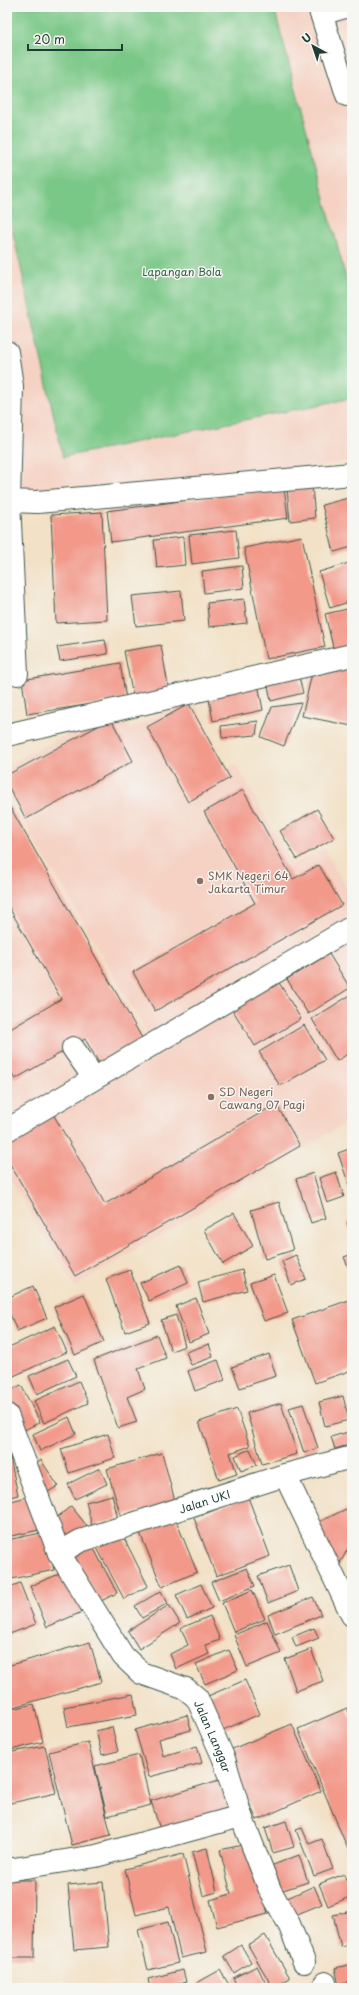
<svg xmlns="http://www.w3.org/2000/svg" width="359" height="1995" viewBox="0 0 359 1995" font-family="'Playpen Sans',sans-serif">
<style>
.built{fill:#f5d2c3}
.green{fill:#7ac887;stroke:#4c825e}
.building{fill:#f2998a}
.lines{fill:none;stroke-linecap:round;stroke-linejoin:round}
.minor-casing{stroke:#3f564a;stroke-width:24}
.minor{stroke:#fff;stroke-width:22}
.education-dot{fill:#8d6e63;stroke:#f6f6f2;stroke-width:1.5}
.labels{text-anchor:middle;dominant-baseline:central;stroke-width:3;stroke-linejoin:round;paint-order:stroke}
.park-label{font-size:11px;fill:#366049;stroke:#f6f6f2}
.education-label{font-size:11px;fill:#785e54;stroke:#f6f6f2;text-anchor:start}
.street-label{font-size:11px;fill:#1f3d34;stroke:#f6f6f2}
</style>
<rect width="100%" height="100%" fill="#f6f6f2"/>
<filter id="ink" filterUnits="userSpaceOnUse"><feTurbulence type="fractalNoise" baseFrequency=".025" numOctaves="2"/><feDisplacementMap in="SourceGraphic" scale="8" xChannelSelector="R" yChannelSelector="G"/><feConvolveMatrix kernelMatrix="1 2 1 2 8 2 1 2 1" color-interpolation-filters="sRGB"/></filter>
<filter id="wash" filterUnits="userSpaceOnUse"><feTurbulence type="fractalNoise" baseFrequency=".012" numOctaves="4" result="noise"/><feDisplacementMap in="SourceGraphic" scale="16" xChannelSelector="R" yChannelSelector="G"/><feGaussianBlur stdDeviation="0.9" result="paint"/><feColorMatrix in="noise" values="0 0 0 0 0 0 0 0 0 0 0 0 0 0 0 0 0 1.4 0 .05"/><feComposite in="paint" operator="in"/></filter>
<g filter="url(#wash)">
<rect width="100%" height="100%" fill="#f2e1c6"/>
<g class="built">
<polygon points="7,7 352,7 352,461 7,515"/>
<polygon points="191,696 228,769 236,764 292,864 324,848 352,898 352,918 149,1036 7,793 7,765 118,709 130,730"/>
<polygon points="7,798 149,1043 7,1124"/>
<polygon points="352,928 352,1119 75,1287 7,1174 7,1133"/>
</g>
<polygon class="green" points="7,7 274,7 352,301 352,398 63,457 7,206"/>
<g id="blocks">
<g class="building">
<polygon points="312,486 315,518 290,521 287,488"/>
<polygon points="284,487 288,518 111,542 107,511"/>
<polygon points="352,497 352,547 334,552 322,505"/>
<polygon points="102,512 107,620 56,623 51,515"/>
<polygon points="236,530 239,558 192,564 189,535"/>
<polygon points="302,536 325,647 266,659 244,548"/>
<polygon points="183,537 185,565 157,568 154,540"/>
<polygon points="352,562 352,601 330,608 319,572"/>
<polygon points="242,566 244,588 204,593 202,571"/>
<polygon points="181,591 184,621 136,626 132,596"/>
<polygon points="244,599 247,623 209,627 207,603"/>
<polygon points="352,608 352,651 335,655 325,614"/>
<polygon points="105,640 108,654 60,661 57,647"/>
<polygon points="161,645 169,691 133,697 124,651"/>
<polygon points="120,663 126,699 27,714 22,680"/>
<polygon points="314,665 338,670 352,666 352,726 302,716"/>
<polygon points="298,673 303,693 271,701 267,681"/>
<polygon points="258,684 263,710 213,721 208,694"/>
<polygon points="301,703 284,746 261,737 272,707"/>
<polygon points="189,704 230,778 188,802 147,727"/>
<polygon points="111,719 133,761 26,819 7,784 7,775"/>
<polygon points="258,721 256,735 222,738 221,726"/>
<polygon points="243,790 293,879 319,865 342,905 155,1011 133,972 255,903 204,812"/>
<polygon points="10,807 142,1038 99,1063 85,1039 15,1079 7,1066 7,1031 61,999 7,904 7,808"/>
<polygon points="317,809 334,838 297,859 280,831"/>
<polygon points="329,954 350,988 308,1014 287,979"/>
<polygon points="278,981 301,1019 255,1046 232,1009"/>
<polygon points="352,994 352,1051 337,1061 312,1019"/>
<polygon points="304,1025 325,1060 280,1086 259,1052"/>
<polygon points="276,1104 300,1146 75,1276 7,1159 7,1141 53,1114 105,1204"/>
<polygon points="352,1148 352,1194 338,1153"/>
<polygon points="336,1172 344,1197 327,1203 319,1178"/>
<polygon points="313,1173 326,1218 311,1223 296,1179"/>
<polygon points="279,1202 293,1250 265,1259 251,1210"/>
<polygon points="234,1213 253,1246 223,1264 204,1230"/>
<polygon points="352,1221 352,1235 347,1223"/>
<polygon points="352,1254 352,1277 344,1257"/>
<polygon points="296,1255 306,1279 291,1285 282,1261"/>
<polygon points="181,1265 188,1283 149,1301 140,1283"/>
<polygon points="130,1270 150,1323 125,1332 106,1279"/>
<polygon points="242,1270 247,1290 203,1302 198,1282"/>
<polygon points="274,1275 288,1313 264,1321 250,1283"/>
<polygon points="33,1286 47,1318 17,1331 7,1307 7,1298"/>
<polygon points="84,1294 104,1342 75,1355 54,1307"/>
<polygon points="196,1298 209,1334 189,1342 176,1306"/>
<polygon points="352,1299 352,1370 315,1383 292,1320"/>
<polygon points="176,1315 185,1346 171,1351 161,1320"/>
<polygon points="55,1326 67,1352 7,1379 7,1348"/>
<polygon points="157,1335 166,1358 138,1369 145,1389 127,1397 137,1422 118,1428 94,1360"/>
<polygon points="209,1344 213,1357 191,1365 186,1352"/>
<polygon points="269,1354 276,1376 240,1388 232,1367"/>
<polygon points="68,1359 76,1376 37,1394 29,1376"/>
<polygon points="218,1360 225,1380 195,1391 188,1371"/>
<polygon points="79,1381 88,1403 44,1423 34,1401"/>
<polygon points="21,1385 40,1422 23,1431 7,1399 7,1392"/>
<polygon points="343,1396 349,1420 325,1426 319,1402"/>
<polygon points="281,1403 297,1454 262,1464 247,1413"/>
<polygon points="303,1404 318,1448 304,1453 289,1408"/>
<polygon points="237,1409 250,1446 230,1453 237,1474 219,1480 199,1422"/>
<polygon points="69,1417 76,1434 40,1451 33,1434"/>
<polygon points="348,1432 352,1444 335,1449 331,1437"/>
<polygon points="108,1434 115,1458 69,1473 61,1449"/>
<polygon points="250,1449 257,1465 241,1471 235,1456"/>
<polygon points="9,1453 18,1495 7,1498 7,1454"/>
<polygon points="162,1453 175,1501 121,1517 107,1469"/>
<polygon points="41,1460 58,1486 43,1495 29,1468"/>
<polygon points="100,1468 107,1484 75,1499 68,1484"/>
<polygon points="112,1495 118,1519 92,1526 86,1502"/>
<polygon points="31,1496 39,1530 7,1537 7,1502"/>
<polygon points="248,1497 270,1556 216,1576 194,1518"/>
<polygon points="71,1506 87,1526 69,1540 54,1520"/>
<polygon points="346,1509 352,1522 352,1541 337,1569 315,1524"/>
<polygon points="175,1518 197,1572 162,1587 140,1533"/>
<polygon points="46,1532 54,1570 7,1580 7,1540"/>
<polygon points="121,1532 148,1586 124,1599 96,1546"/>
<polygon points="91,1543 117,1593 99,1602 73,1553"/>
<polygon points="289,1565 298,1591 268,1603 258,1576"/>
<polygon points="247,1568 255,1586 219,1601 211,1582"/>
<polygon points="64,1572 82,1612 47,1627 30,1586"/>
<polygon points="20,1583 36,1624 7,1635 7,1588"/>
<polygon points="201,1584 212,1608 187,1619 176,1595"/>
<polygon points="252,1590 265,1619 234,1632 222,1603"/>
<polygon points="161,1591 168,1603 142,1618 135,1606"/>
<polygon points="313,1597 321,1615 275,1634 268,1615"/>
<polygon points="169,1605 180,1623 139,1649 128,1631"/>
<polygon points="210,1616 220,1640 205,1645 209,1654 176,1669 170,1654 188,1645 181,1628"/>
<polygon points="267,1621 281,1653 247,1667 234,1635"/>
<polygon points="314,1628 319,1638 296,1647 292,1637"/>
<polygon points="90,1642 101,1682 7,1709 7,1666"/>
<polygon points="311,1649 323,1681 296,1691 285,1659"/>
<polygon points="229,1650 238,1670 205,1684 196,1664"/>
<polygon points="245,1680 260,1714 223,1730 208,1696"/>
<polygon points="133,1694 137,1715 68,1727 64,1707"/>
<polygon points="34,1704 43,1742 7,1751 7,1710"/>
<polygon points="347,1708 352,1720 352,1845 347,1847 298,1729"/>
<polygon points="187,1715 191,1730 159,1739 163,1756 197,1746 202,1763 149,1777 135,1730"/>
<polygon points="292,1724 321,1791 257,1820 225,1752"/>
<polygon points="112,1727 118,1751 102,1755 96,1731"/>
<polygon points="88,1742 111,1835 72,1845 49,1752"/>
<polygon points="45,1746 56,1793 11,1803 7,1798 7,1753"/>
<polygon points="139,1755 151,1805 107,1816 95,1766"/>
<polygon points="219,1780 228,1808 160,1829 151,1801"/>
<polygon points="286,1821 294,1847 273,1853 265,1828"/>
<polygon points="302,1828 309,1844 322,1839 333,1869 314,1876 296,1830"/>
<polygon points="251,1843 268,1914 217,1927 210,1900 231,1894 220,1850"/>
<polygon points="207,1848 217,1892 203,1896 192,1852"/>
<polygon points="352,1849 352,1858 349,1850"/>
<polygon points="183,1854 207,1952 181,1958 169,1907 136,1915 125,1869"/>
<polygon points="299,1855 308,1882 277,1892 268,1867"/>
<polygon points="344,1874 352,1896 328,1906 319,1884"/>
<polygon points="7,1880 35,1880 34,1958 7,1958"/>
<polygon points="103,1882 109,1947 74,1950 68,1885"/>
<polygon points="314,1886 322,1904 290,1917 283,1900"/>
<polygon points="352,1911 352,1944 341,1947 333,1915"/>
<polygon points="168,1922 178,1963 148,1970 138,1930"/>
<polygon points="265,1935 290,1978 273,1988 248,1945"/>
<polygon points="241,1945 251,1962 234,1973 224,1956"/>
<polygon points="352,1964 352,1982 339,1985 335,1968"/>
<polygon points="257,1966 268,1988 238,1988 233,1978"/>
<polygon points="183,1970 186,1982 163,1988 150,1988 148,1979"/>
<polygon points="220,1970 231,1988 201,1988 197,1983"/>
</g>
</g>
</g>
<g filter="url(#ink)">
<use href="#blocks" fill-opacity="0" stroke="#3f564a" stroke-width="1"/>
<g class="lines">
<defs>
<g id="minor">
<polyline points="319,7 347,95 352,93"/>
<polyline points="321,14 345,7"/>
<polyline points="7,352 12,386 9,501 37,502 72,499 352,474"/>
<polyline points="9,501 17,674"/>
<polyline points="7,735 352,655"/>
<polyline points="73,1048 94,1078"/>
<polyline points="7,1130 352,927"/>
<path id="s1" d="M7,1415l52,138 64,103 18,17 45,16 11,9 27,61 17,57 29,74 19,34 15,38"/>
<polyline points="285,1475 352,1615"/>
<path id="s2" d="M59,1553l21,-12 205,-66 67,-18"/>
<polyline points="7,1870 96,1856 241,1816"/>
<polyline points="325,1983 326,1988"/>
</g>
</defs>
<use href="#minor" class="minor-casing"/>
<use href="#minor" class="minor"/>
</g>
</g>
<g class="education-dot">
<circle cx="200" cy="881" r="4"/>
<circle cx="211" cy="1097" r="4"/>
</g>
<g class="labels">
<g class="park-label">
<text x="182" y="271">Lapangan Bola</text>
</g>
<g class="education-label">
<text x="208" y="875">SMK Negeri 64<tspan x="208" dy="13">Jakarta Timur</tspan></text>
<text x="219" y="1091">SD Negeri<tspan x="219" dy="13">Cawang 07 Pagi</tspan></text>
</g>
<g class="street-label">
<text stroke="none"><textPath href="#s2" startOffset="155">Jalan UKI</textPath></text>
<text stroke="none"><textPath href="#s1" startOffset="397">Jalan Langgar</textPath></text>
</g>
</g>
<rect width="359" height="1995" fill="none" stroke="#f6f6f2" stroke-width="24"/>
<g transform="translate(313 46) rotate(320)" stroke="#f6f6f2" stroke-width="3" paint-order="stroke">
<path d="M0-3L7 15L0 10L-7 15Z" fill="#1f3d34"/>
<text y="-6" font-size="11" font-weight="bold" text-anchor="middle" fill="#1f3d34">U</text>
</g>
<path d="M28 44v6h94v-6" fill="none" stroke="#1f3d34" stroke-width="2"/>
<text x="34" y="44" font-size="12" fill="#1f3d34" stroke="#f6f6f2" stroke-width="3" paint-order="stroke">20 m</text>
</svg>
